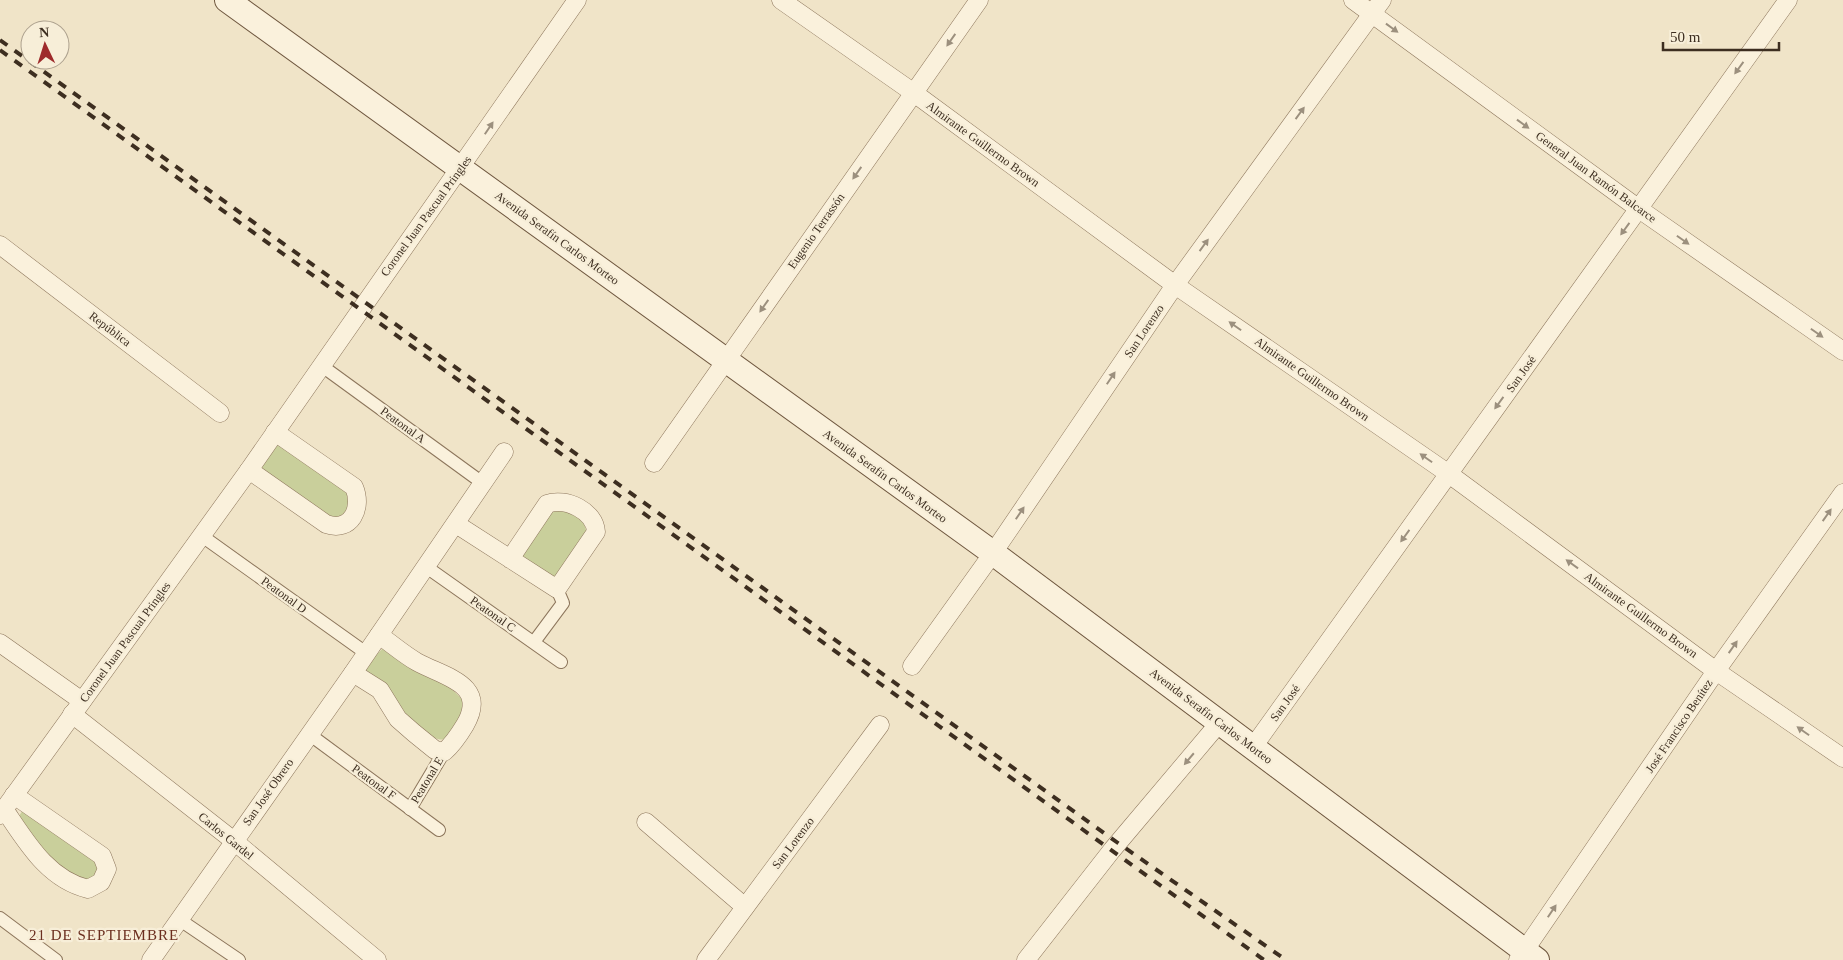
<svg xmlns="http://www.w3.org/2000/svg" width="1843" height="960" viewBox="0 0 1843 960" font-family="Georgia,serif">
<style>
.green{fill:#c9cf9b}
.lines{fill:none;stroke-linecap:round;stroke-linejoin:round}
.pedestrian-casing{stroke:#8d765c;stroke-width:14}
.minor-casing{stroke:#8d765c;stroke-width:19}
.secondary-casing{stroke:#6f573f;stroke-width:26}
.pedestrian{stroke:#faf1dc;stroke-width:12}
.minor{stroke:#faf1dc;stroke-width:18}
.secondary{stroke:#faf1dc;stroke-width:24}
.rail{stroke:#3d2e20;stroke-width:4;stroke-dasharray:9 9;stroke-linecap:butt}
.oneway{fill:#9c907e}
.labels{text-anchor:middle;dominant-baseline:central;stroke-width:4.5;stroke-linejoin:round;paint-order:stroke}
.street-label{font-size:12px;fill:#3d2e20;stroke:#f7eed8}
.quarter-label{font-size:15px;letter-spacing:1px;fill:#6b2e1e;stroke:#f7eed8}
</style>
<rect width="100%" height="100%" fill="#f0e4c8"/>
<g class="green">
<path d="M279,443l67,48 6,12c-5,11 -11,14 -23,16l-70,-48z"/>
<polygon points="555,507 582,517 587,533 556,581 520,558"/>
<path d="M383,648c27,15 58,28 80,52v18l-17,21c-20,7 -68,-52 -82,-67l1,-5z"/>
<polygon points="23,810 101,866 96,880 80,880 47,856 19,816"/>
</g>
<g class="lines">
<defs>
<g id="pedestrian">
<polyline points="322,366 484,484"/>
<polyline points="202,536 366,653"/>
<polyline points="425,566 561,662"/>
<polyline points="534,642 563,603 557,589"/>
<polyline points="309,734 439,830"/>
<polyline points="410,809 444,752"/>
<polyline points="0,918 56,960"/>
<polyline points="180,920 239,960"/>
</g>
<g id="minor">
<polyline points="781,0 914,93 1175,285 1449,474 1716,671 1843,758"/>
<polyline points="1353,0 1639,209 1843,351"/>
<polyline points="0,245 220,413"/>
<polyline points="654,463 979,0"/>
<path d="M249,470l77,54c25,9 37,-16 28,-37l-79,-55"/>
<path d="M456,524l101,65 39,-57c-1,-21 -30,-35 -49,-28l-37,55"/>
<polyline points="0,643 82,701"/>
<polyline points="912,666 993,553 1175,285 1382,0"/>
<path d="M353,673l27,17 18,29 16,14 21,17 9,2c9,-8 15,-17 21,-27 24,-41 -21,-48 -48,-63 -14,-8 -25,-18 -38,-27"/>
<polyline points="72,714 234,841 377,960"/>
<polyline points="1253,747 1788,0"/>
<path d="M4,809c22,32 43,70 84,80l13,-7 6,-13 -5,-13 -88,-61"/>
<polyline points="0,815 249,470 577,0"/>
<polyline points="646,822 745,907"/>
<polyline points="151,960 353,673 504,452"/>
<polyline points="706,960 880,725"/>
<polyline points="1026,960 1112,850 1220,722"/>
<polyline points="1518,960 1716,671 1843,493"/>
</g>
<polyline id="secondary" points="227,0 993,553 1537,960"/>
</defs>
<use href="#pedestrian" class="pedestrian-casing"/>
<use href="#minor" class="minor-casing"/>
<use href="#secondary" class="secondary-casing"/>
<use href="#pedestrian" class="pedestrian"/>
<use href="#minor" class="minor"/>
<use href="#secondary" class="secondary"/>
<g class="rail">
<polyline points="0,40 1118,843 1286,960"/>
<polyline points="0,50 1264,960"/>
</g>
</g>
<defs><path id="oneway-solid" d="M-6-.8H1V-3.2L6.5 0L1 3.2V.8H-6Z" transform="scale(1.25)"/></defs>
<g class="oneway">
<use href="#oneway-solid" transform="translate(1392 28) rotate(36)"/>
<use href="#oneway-solid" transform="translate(951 40) rotate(125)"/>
<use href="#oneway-solid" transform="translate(1739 68) rotate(126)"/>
<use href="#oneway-solid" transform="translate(1300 113) rotate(-54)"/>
<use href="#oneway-solid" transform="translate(1523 124) rotate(36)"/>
<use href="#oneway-solid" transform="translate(489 128) rotate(-56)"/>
<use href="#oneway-solid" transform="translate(857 173) rotate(125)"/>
<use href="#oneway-solid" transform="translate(1625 229) rotate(126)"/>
<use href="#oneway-solid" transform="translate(1683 240) rotate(35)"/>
<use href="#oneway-solid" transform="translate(1204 245) rotate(-54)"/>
<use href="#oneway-solid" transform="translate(764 306) rotate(125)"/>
<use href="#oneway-solid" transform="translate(1235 326) rotate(-145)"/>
<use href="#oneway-solid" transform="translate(1817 333) rotate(35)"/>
<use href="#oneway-solid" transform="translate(1111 378) rotate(-56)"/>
<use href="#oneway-solid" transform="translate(1499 403) rotate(126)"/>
<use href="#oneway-solid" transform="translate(1426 458) rotate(-145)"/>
<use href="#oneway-solid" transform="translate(1020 513) rotate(-56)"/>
<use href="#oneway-solid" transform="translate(1827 515) rotate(-55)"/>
<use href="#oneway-solid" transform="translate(1405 536) rotate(126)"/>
<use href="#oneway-solid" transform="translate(1572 564) rotate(-144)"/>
<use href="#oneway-solid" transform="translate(1733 647) rotate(-55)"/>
<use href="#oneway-solid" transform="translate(1803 731) rotate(-145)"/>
<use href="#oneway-solid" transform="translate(1189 759) rotate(130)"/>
<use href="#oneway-solid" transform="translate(1552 911) rotate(-56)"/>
</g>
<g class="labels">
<g class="street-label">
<text transform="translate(983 144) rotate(36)">Almirante Guillermo Brown</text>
<text transform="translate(1596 177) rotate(36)">General Juan Ramón Balcarce</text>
<text transform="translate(426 216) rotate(-54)">Coronel Juan Pascual Pringles</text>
<text transform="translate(816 231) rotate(-55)">Eugenio Terrassón</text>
<text transform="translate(557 238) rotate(36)">Avenida Serafín Carlos Morteo</text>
<text transform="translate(110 329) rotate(37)">República</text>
<text transform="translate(1144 331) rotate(-56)">San Lorenzo</text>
<text transform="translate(1521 374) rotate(-54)">San José</text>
<text transform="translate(1312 379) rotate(35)">Almirante Guillermo Brown</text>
<text transform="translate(403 425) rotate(36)">Peatonal A</text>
<text transform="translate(885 476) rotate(36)">Avenida Serafín Carlos Morteo</text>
<text transform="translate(284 595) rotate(36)">Peatonal D</text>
<text transform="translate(493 614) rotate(35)">Peatonal C</text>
<text transform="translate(1641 615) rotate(36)">Almirante Guillermo Brown</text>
<text transform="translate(125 642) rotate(-54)">Coronel Juan Pascual Pringles</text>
<text transform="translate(1285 703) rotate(-54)">San José</text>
<text transform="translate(1211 716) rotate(37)">Avenida Serafín Carlos Morteo</text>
<text transform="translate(1679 726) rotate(-56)">José Francisco Benítez</text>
<text transform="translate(427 780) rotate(-59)">Peatonal E</text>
<text transform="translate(374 782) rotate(36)">Peatonal F</text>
<text transform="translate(268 792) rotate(-55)">San José Obrero</text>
<text transform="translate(226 836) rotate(39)">Carlos Gardel</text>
<text transform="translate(793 843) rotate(-53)">San Lorenzo</text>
</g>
<g class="quarter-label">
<text x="104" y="935">21 DE SEPTIEMBRE</text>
</g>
</g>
<g transform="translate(45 45) rotate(356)"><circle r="24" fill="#f7eed8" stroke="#ada18e"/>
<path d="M0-4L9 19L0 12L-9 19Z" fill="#9e2a2b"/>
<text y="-8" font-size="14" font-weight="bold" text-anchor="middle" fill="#3d2e20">N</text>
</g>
<path d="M1663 42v8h116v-8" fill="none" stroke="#3d2e20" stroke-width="2.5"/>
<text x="1670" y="42" font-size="15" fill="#3d2e20" stroke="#f7eed8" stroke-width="4" paint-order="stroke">50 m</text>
</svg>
